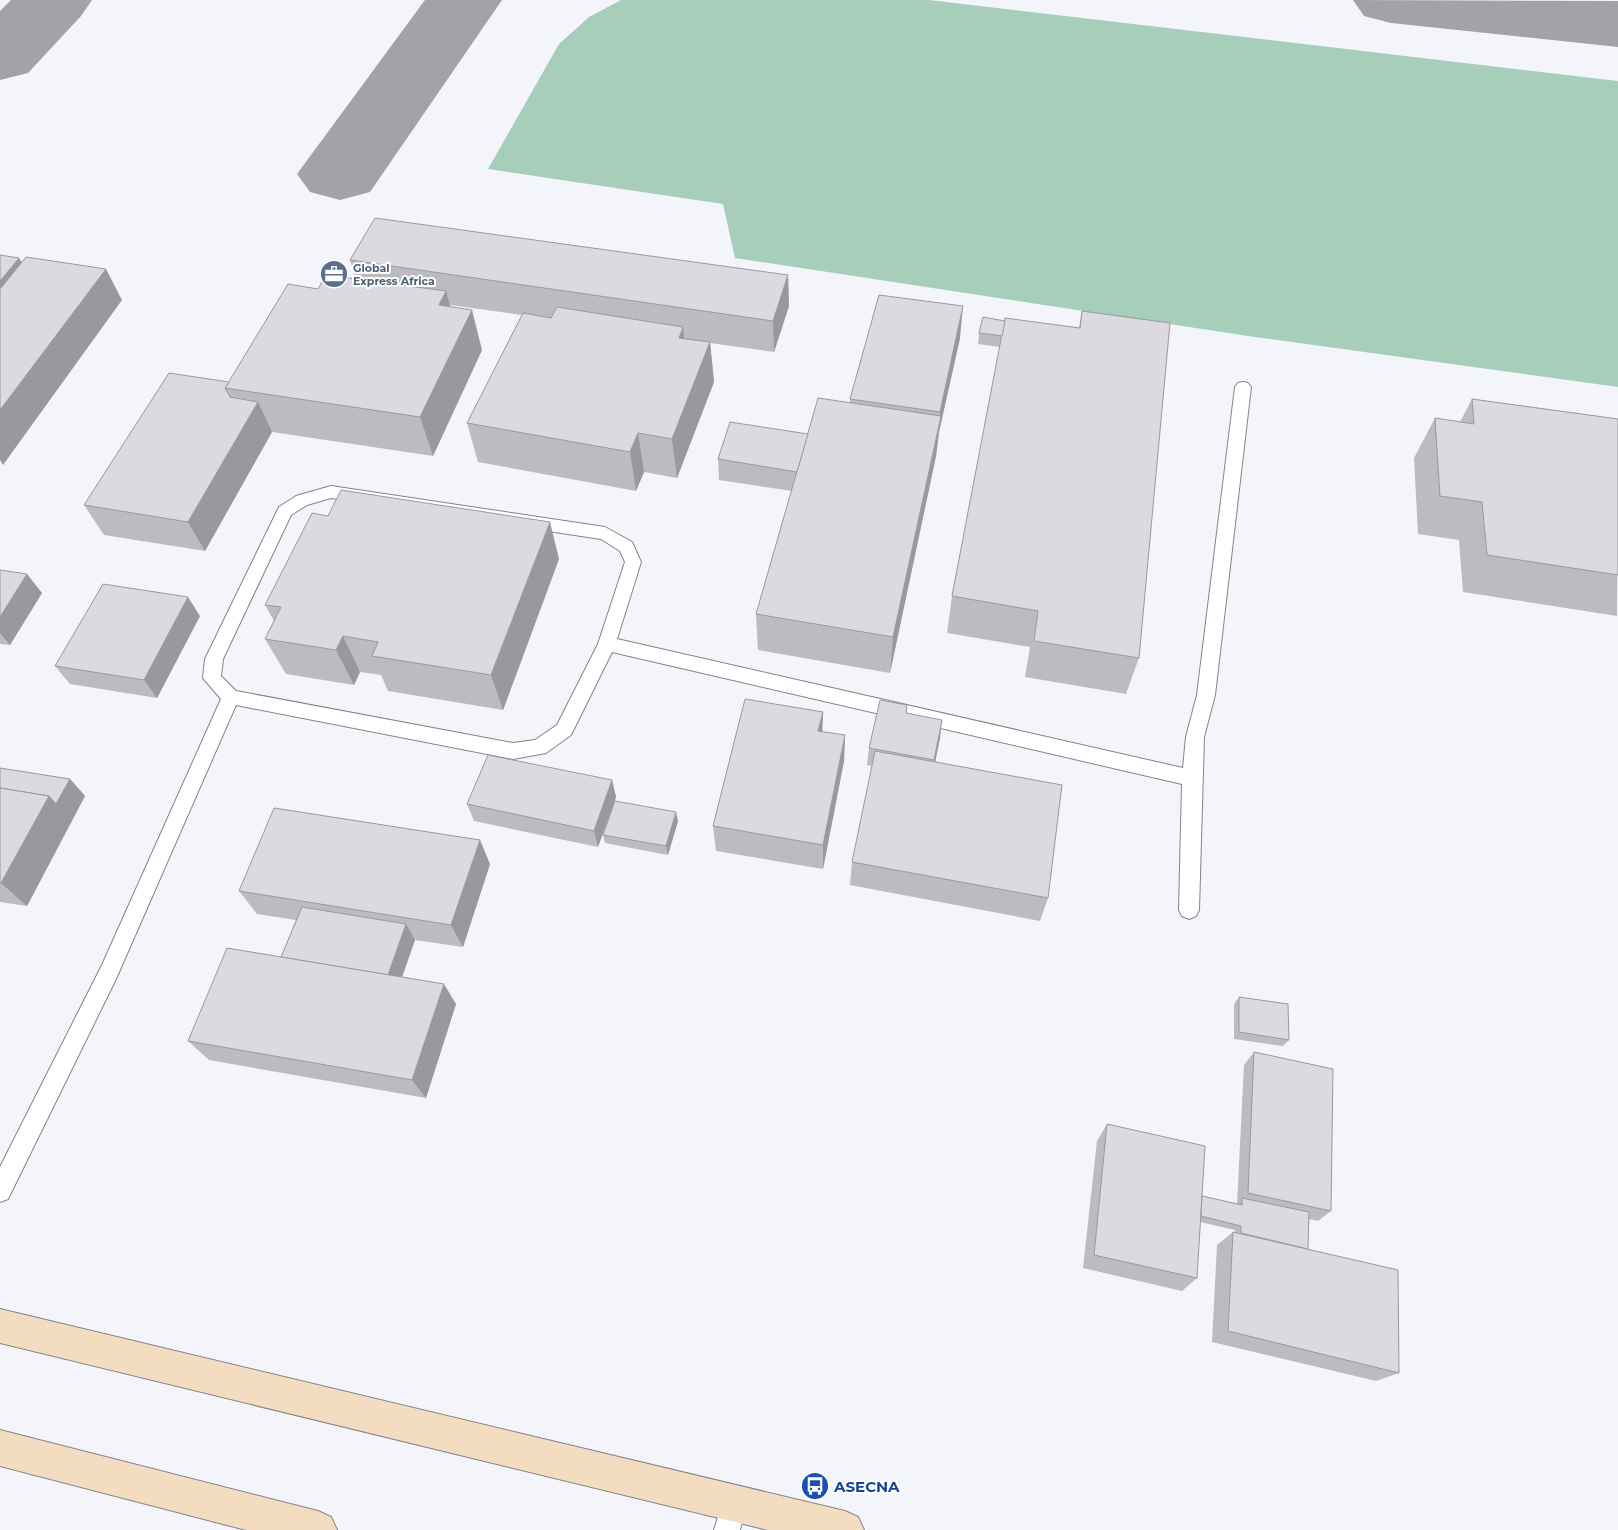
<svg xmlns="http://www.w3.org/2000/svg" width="1618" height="1530" viewBox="0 0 1618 1530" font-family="Montserrat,sans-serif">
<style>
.green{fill:#a7cebb}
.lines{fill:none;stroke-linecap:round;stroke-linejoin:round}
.taxiway{fill:#a2a2a8;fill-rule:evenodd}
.service-casing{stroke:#82848a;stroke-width:2}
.secondary-casing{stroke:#82848a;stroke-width:2}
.service{fill:#fff;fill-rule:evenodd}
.secondary{fill:#f4dcc0;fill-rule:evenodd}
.wall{fill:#bdbbc1}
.shaded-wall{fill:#9a989d}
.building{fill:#dcd9e0;stroke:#9a989d}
.labels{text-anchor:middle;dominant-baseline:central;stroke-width:4;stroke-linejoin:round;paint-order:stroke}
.far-service-label{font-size:11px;font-weight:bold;fill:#4e5e75;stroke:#fff;text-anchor:start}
.near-transit-label{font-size:15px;font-weight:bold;fill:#164399;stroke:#fff;text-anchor:start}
</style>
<rect width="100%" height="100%" fill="#f3f5fb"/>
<polygon class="green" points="621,0 929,0 1618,81 1618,387 1255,337 735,258 723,204 488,169 559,44 589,17"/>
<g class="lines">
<g class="taxiway">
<polygon points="11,0 92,0 81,16 28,73 0,80 0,11"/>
<polygon points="425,0 502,0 370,192 340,200 310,192 297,174"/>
<polygon points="1353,0 1618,1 1618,47 1391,23 1364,16"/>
</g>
<defs>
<g id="service">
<path d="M1243,382l5,1 3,4 -36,308 -11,42 -5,173 -3,6 -7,3 -7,-3 -3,-6 3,-126 -570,-132 -41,83 -25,18 -33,6 -277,-54 -120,274 -108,220 -8,3v-35l102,-202 119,-266 -18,-21 2,-19 74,-152 17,-11 35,-10 274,41 27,15 9,20 -24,77 566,129 3,-31 11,-42 38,-308 3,-4zM331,498l270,41 19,12 5,11 -27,82 -41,81 -22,15 -22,3 -277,-52 -15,-15 2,-17 68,-144 16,-10z"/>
<polygon points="734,1490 743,1494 747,1503 740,1530 714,1530 725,1494"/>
</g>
<g id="secondary">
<polygon points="0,1309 845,1511 858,1517 864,1530 768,1530 0,1343"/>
<polygon points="0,1430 318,1511 331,1517 337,1530 246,1530 0,1466"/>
</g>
</defs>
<use href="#service" class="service-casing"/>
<use href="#secondary" class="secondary-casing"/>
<use href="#service" class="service"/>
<use href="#secondary" class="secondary"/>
</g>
<g class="wall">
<polygon points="350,260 788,275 789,306 774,352 710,343 714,382 677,478 644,472 636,491 478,462 467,423 522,315 450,305 451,307 482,350 433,456 272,432 205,551 104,535 84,505 229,382 318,289 356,279"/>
<polygon points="1082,311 1139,658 1126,694 1025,677 1030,647 947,633 952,596 1000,347 978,344 979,333 1005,321 1079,328"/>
<polygon points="960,338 939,432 936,456 890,673 758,650 756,614 792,491 719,480 718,459 808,434 850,403 850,399"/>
<polygon points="1472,399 1618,419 1617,616 1463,592 1459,540 1418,534 1414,458 1435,418 1460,422"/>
<polygon points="559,559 503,710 388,691 381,675 360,672 354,685 286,674 265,639 274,621 265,605"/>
<polygon points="0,570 42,593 10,645 0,644"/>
<polygon points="200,616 157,698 70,684 55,666"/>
<polygon points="907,705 907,713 940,738 935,762 1048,898 1040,921 850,885 852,862 872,766 867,765 869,748"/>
<polygon points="823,712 822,732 845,735 844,761 823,869 716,851 713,826"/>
<polygon points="0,768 70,779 85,796 27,906 0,902"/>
<polygon points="612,780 616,797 598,847 474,821 467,804"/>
<polygon points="678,821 668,855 605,843 603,835"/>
<polygon points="490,864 463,947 415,940 402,977 456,1004 426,1098 209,1060 188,1041 281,957 296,920 257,914 239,891"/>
<polygon points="1239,997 1289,1040 1283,1046 1234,1039 1234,1004"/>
<polygon points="1254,1052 1331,1211 1318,1221 1309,1219 1308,1249 1399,1373 1376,1381 1212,1342 1217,1245 1233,1232 1235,1232 1235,1230 1200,1222 1197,1278 1182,1291 1083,1268 1097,1141 1107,1124 1202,1196 1237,1204 1244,1065"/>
</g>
<g class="shaded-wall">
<polygon points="19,258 38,289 0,337 0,281"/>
<polygon points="106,269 122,300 3,465 0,460 0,410"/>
<polygon points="788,275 789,306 774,352 773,321"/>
<polygon points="446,291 457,332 439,305"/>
<polygon points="963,306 960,338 939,432 936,456 890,673 893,637 939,427 940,412"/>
<polygon points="472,310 482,350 433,456 420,417"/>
<polygon points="683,327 687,367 679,338"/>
<polygon points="710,342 714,382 677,478 672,439"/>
<polygon points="258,402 272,432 205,551 188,522"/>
<polygon points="638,433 644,472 636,491 630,452"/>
<polygon points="550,522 559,559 503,710 491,675"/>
<polygon points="27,574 42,593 10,645 0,633 0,617"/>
<polygon points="188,597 200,616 157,698 144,680"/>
<polygon points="343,636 360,672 354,685 336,650"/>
<polygon points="823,712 822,738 818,731"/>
<polygon points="942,720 940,738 932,778 934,760"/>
<polygon points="845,735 844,761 823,869 823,845"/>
<polygon points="70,779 85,796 27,906 1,883 49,796"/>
<polygon points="612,780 616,797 598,847 594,831"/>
<polygon points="676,812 678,821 668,855 666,846"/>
<polygon points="480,840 490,864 463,947 451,925"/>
<polygon points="406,924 415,940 396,994 386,980"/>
<polygon points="444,984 456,1004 426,1098 412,1080"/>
</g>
<g class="building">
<polygon points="375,218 788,275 773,321 350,260"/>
<polygon points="0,255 19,258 0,281"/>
<polygon points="26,257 106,269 0,410 0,289"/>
<polygon points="326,275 446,291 439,305 472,310 420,417 225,388 288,284 318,289"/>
<polygon points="879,295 963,306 940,412 850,399"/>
<polygon points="557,307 683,327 679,338 710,342 672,439 638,433 630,452 467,423 523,313 551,318"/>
<polygon points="1082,311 1170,323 1139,658 1034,641 1038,611 952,596 1005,318 1080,328"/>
<polygon points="983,317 1005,321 1002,336 979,333"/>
<polygon points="169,373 229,382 225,388 230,397 258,402 188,522 84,505"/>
<polygon points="818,398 941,416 893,637 756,614"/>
<polygon points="1472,399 1618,419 1618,575 1487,555 1482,502 1440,496 1435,418 1474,424"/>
<polygon points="730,422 808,434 797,472 718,459"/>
<polygon points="341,490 550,522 491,675 372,656 378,642 343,636 336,650 265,639 281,607 265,605 312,513 328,516"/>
<polygon points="0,570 27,574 0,617"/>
<polygon points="103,584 188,597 144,680 55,666"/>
<polygon points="745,699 823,712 818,731 845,735 823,845 713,826"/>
<polygon points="880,700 907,705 906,713 942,720 934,760 869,748"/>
<polygon points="875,751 1062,785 1048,898 852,862"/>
<polygon points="488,755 612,780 594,831 467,804"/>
<polygon points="0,768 70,779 56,804 49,796 0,788"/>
<polygon points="0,788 49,796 1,883 0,883"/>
<polygon points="615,801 676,812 666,846 603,835"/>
<polygon points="274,808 480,840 451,925 239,891"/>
<polygon points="302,907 406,924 388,975 281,957"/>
<polygon points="227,948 444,984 412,1080 188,1041"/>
<polygon points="1239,997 1288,1004 1289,1040 1239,1032"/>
<polygon points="1254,1052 1333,1069 1331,1211 1248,1193"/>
<polygon points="1107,1124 1205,1146 1197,1278 1094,1255"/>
<polygon points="1202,1196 1242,1205 1242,1198 1309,1212 1308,1249 1241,1233 1241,1226 1201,1216"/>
<polygon points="1233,1232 1398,1270 1399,1373 1228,1331"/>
</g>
<defs>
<symbol id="office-disc" viewBox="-11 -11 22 22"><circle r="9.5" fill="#5c6f8a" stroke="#fff"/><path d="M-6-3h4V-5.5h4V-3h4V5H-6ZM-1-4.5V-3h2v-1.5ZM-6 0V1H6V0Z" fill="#fff"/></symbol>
<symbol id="bus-disc" viewBox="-11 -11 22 22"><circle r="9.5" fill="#1a4fb4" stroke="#fff"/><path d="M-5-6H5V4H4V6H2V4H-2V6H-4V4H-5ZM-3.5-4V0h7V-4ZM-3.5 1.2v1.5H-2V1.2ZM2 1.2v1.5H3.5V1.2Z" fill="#fff"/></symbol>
</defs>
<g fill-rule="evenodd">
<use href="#office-disc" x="318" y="258" width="32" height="32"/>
<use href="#bus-disc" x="799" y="1470" width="32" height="32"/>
</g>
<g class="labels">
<g class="far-service-label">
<text x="353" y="268">Global<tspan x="353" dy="13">Express Africa</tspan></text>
</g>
<g class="near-transit-label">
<text x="834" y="1486">ASECNA</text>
</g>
</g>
</svg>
